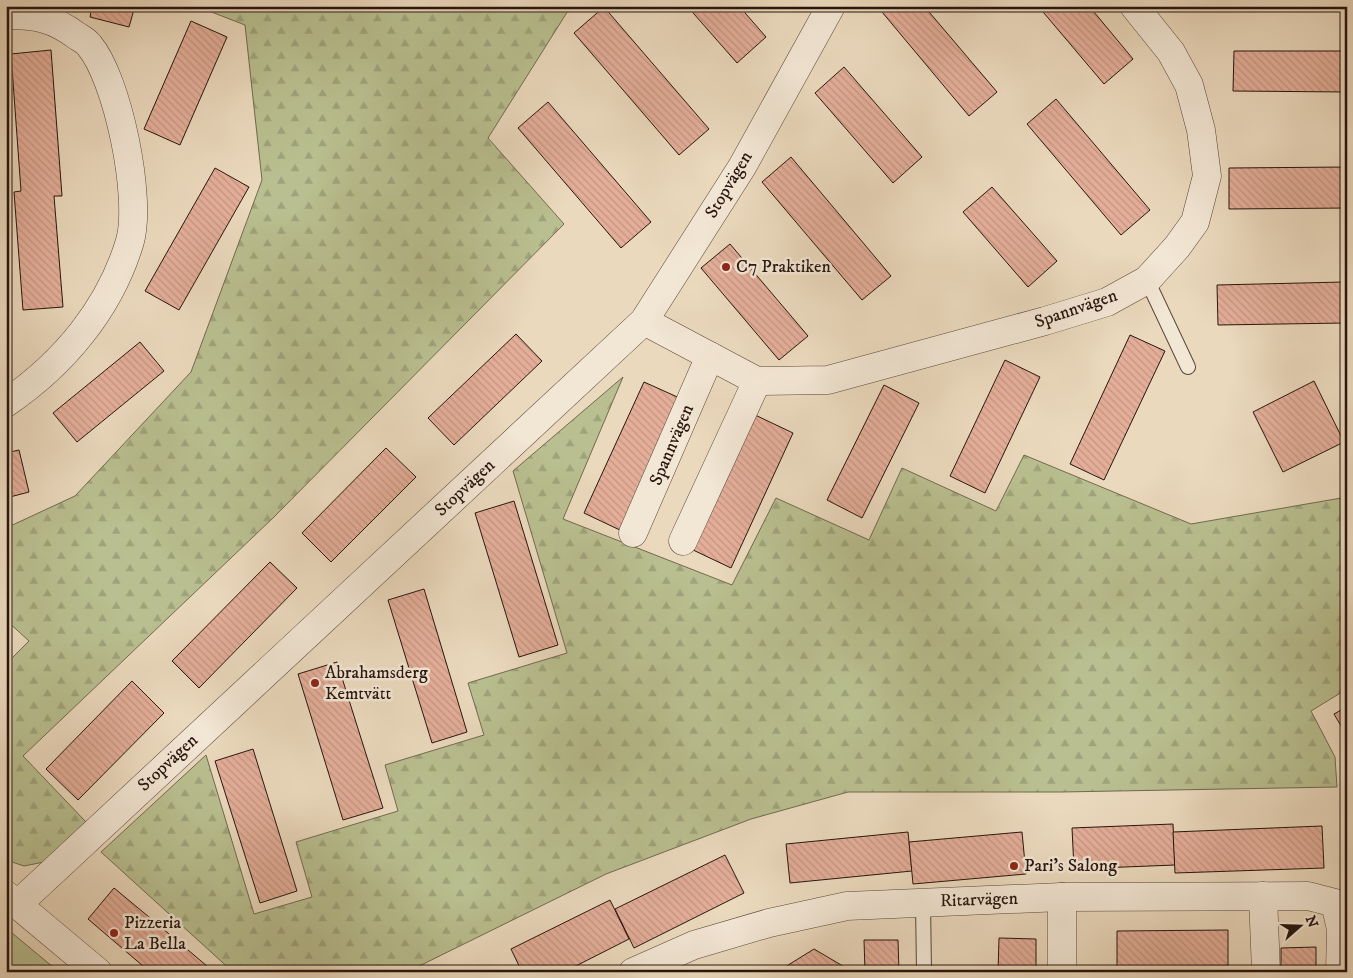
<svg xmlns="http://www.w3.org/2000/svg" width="1353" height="978" viewBox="0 0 1353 978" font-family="'IM FELL DW Pica',serif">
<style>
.forest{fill:url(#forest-firs);stroke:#706a4f}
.park{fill:#b9bf90;stroke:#706a4f}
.building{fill:url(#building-back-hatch);stroke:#27150e}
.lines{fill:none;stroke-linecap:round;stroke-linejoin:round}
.service-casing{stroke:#58463a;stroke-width:16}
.minor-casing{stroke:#58463a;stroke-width:29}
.tertiary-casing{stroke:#58463a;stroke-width:29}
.service{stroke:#f2e6d4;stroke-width:14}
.minor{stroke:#f2e6d4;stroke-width:28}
.tertiary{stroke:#f2e6d4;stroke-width:28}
.poi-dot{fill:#8f2418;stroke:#f2e6d4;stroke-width:2}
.labels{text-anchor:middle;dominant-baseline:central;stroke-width:5;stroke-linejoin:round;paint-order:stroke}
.street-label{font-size:18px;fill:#27150e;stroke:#f2e6d4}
.poi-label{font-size:18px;fill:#27150e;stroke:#f2e6d4;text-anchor:start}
</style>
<defs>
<pattern id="forest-firs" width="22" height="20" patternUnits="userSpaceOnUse" patternTransform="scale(1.25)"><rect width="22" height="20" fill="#b9bf90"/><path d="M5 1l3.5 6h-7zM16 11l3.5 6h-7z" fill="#9fa37b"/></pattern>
<pattern id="building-back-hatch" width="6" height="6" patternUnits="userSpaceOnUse" patternTransform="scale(1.25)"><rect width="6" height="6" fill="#e4ae99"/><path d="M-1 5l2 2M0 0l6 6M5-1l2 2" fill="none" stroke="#c49583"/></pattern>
</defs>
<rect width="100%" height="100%" fill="#ebd9bd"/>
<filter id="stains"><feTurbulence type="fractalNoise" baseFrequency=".004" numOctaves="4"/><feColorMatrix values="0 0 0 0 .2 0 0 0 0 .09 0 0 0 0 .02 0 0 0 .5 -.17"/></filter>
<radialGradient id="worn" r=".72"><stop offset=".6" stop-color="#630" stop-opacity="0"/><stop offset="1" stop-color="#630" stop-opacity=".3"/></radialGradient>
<g class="forest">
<polygon points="196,6 571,6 488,138 564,224 274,517 23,756 87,823 44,862 24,866 6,860 6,664 29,641 6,620 6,528 75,496 191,372 262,180 245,25"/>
<polygon points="623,377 563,519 732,585 776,498 869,540 902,468 996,511 1024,455 1191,524 1347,497 1347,689 1311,711 1335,757 1337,787 1061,792 848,792 751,819 606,874 407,972 233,972 101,852 206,755 254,914 312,897 296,842 398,811 385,765 484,735 468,683 567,653 513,471"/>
</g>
<polygon class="park" points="6,928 59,972 6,972"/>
<g class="building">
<polygon points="92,6 135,6 129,27 90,17"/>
<polygon points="687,6 739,6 766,37 737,63"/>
<polygon points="877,6 924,6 997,92 969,116"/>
<polygon points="1007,6 1018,6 1011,12"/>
<polygon points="1038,6 1089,6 1133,59 1104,84"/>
<polygon points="604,7 709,129 679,155 574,33"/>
<polygon points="191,21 227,37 180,145 144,129"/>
<polygon points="51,50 62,196 54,196 63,307 23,310 14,192 21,191 11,54"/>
<polygon points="1234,51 1347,51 1347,92 1233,91"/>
<polygon points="844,67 922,157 893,183 815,93"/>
<polygon points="1056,99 1150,210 1121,235 1027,124"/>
<polygon points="548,102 651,222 621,248 518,128"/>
<polygon points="791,157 891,276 862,300 762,182"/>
<polygon points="1347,167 1347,208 1229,209 1229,168"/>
<polygon points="215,168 249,187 179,310 145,291"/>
<polygon points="992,187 1057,261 1028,287 963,212"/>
<polygon points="730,244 808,336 779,360 701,268"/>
<polygon points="1344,282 1345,323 1218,325 1217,285"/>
<polygon points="516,334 542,361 454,445 428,418"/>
<polygon points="1130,335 1165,351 1104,480 1070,464"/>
<polygon points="140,342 164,371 77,442 53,413"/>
<polygon points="1005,360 1040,377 985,493 950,476"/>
<polygon points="1314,381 1344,442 1283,472 1253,412"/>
<polygon points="644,382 684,400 624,532 584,513"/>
<polygon points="884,385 919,403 862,518 827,500"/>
<polygon points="753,414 793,433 731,568 691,549"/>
<polygon points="386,448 416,477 331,562 302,533"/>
<polygon points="19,450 29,492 6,498 6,453"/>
<polygon points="514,501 558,645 519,657 475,513"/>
<polygon points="270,562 297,588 199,688 172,661"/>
<polygon points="424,589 467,732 432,743 388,600"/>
<polygon points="337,662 383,808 343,820 298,674"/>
<polygon points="132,681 164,713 78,800 46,769"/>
<polygon points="1347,707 1347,736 1334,714"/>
<polygon points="253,749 297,891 260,903 215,761"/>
<polygon points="1173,824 1175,865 1074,869 1072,828"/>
<polygon points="1322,826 1324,868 1175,873 1173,832"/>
<polygon points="908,832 912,871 790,883 786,844"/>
<polygon points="1022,832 1026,874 913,884 909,842"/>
<polygon points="725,855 744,893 634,948 615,909"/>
<polygon points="114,888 149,917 214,972 150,972 88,919"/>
<polygon points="610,900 629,939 564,972 522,972 511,949"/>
<polygon points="1228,930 1228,966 1117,967 1117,931"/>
<polygon points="999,938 1036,939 1036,972 998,972"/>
<polygon points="864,940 898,940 899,972 777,972 814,949 848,969 848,971 865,971"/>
<polygon points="1316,947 1316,972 1281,972 1281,948"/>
</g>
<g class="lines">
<defs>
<g id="service">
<polyline points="1147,280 1188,367"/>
<polyline points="923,902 924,972"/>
</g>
<g id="minor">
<path d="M6,15c30,0 47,3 71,21 3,2 9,5 12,9 29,34 53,153 41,196 -20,68 -67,123 -124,162"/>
<polyline points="644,321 757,381 828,380 1045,321 1107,302 1147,280 1177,247 1195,222 1207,176 1201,130 1189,85 1171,52 1134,6"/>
<polyline points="633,533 710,356"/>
<polyline points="683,541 757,381"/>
<polyline points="1263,896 1266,972"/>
<polyline points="1062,897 1062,972"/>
<polyline points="18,904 644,321 742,167 831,6"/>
<polyline points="633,972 694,945 769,923 847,906 1062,897 1308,896 1335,903 1341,929 1340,972"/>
</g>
<polyline id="tertiary" points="6,895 98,972"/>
</defs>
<use href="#service" class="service-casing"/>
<use href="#minor" class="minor-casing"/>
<use href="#tertiary" class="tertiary-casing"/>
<use href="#service" class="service"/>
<use href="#minor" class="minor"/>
<use href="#tertiary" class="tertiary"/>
</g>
<g class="poi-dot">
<circle cx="726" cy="267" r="5"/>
<circle cx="315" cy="683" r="5"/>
<circle cx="1014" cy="866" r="5"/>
<circle cx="114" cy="933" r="5"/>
</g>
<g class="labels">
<g class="street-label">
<text transform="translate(729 185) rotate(-59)">Stopvägen</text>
<text transform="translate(1076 309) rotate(-19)">Spannvägen</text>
<text transform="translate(672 445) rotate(-67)">Spannvägen</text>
<text transform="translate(465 488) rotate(-43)">Stopvägen</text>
<text transform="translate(168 763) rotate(-43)">Stopvägen</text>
<text transform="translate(979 900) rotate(-2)">Ritarvägen</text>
</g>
<g class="poi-label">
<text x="736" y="267">C7 Praktiken</text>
<text x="325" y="673">Abrahamsderg<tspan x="325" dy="21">Kemtvätt</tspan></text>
<text x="1024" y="866">Pari's Salong</text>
<text x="124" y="923">Pizzeria<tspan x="124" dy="21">La Bella</tspan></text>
</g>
</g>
<rect width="1353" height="978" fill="none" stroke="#ebd9bd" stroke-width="25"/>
<rect x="8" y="8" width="1338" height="963" fill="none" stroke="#27150e" stroke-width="2.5"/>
<rect x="12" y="12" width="1328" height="953" fill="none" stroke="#27150e"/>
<g transform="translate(1300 926) rotate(70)" stroke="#f2e6d4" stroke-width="4" paint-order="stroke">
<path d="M0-4L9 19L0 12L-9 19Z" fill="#27150e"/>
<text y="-8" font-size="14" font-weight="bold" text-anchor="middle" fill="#27150e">N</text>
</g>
<rect width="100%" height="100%" filter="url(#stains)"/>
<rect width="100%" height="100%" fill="url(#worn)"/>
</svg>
